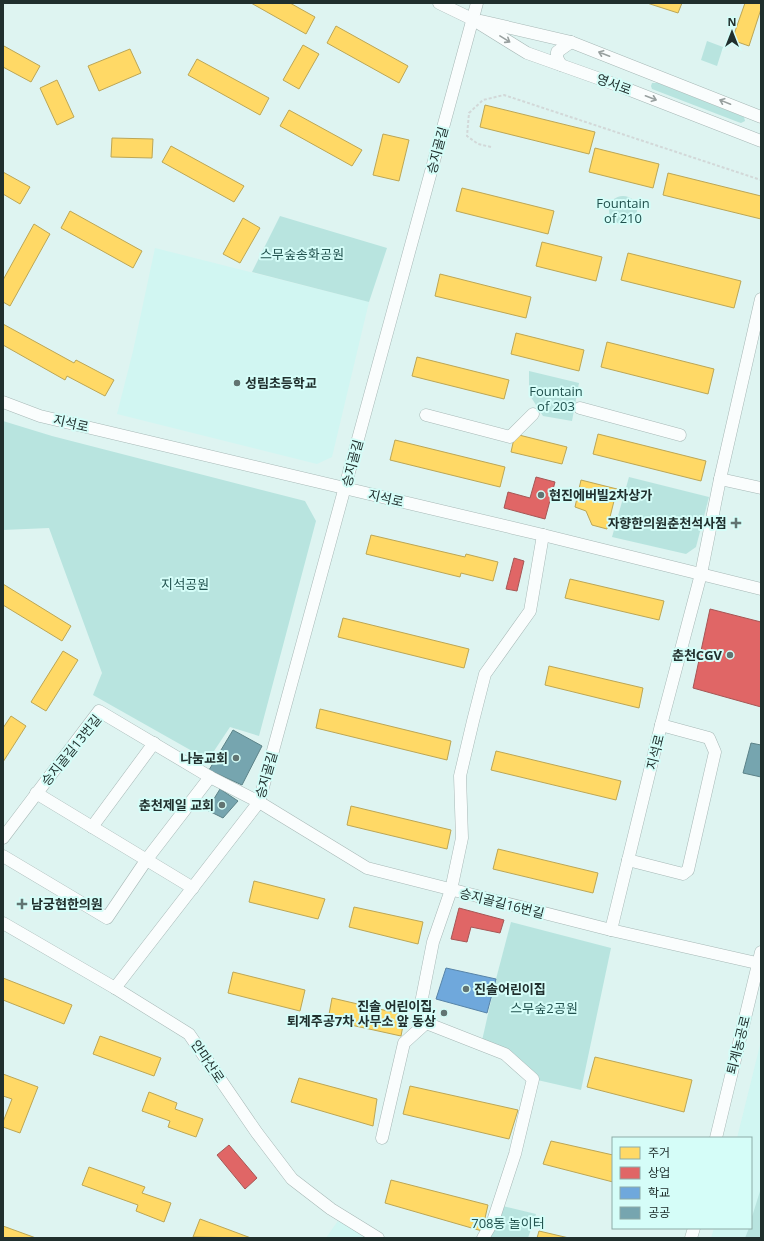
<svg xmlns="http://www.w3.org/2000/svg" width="764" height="1241" viewBox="0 0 764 1241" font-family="'Open Sans','Noto Sans KR',sans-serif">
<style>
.built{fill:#d1f6f2}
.green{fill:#b8e4df}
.homes{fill:#ffd966;stroke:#bca655}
.shops{fill:#e06666;stroke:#a65655}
.schools{fill:#6fa8dc;stroke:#5784a8}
.public{fill:#76a5af;stroke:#5c8288}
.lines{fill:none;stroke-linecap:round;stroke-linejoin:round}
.minor-casing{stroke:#a7b8b6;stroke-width:13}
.path{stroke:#d2d8d8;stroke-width:2;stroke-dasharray:3 2;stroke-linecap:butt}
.minor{stroke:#fafdfd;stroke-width:12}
.oneway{stroke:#98a09f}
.poi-dot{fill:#627472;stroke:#d5fdf8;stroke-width:1.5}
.labels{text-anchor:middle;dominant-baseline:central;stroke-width:4;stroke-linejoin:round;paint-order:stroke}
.street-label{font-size:13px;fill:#202f2d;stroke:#d5fdf8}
.park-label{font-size:13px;fill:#21524e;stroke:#d5fdf8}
.poi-label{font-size:13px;font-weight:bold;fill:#202f2d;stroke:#d5fdf8;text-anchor:end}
</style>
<rect width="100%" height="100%" fill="#def4f1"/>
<g class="built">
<polygon points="155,248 369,302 332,457 317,464 117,414 133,351"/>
<polygon points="761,1041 761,1238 711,1238 714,1228 751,1228 751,1138 737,1138"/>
<polygon points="342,1215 378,1238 326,1238"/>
</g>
<g class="green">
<polygon points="707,41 723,47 717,66 701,60"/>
<polygon points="652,83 658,83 744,117 745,121 741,123 738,122 652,89 651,86"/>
<circle cx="623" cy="210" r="14"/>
<polygon points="280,216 387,248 369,302 252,272"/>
<polygon points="529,371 579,383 572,421 543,416 529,394"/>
<polygon points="3,421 52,436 305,501 316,521 259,736 230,727 208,760 93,695 102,673 49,528 3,530"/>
<polygon points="629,477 709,497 696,547 686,554 612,537"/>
<polygon points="511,922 611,948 581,1090 533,1079 481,1045 496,979"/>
<polygon points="761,1188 761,1238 745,1238 749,1228 751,1228 751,1220"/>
<polygon points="498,1205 536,1214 528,1238 483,1238"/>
</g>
<g class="homes">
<polygon points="251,3 290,3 315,17 306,34"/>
<polygon points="647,3 682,3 678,13"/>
<polygon points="745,3 761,3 761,9 749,46 732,40"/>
<polygon points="336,26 408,66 399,83 327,43"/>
<polygon points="303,45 319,54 299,89 283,80"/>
<polygon points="4,46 40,66 31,82 3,67 3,48"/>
<polygon points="130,49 141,73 99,91 88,66"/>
<polygon points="197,59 269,98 260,115 188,75"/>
<polygon points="57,80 74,117 57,125 40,88"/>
<polygon points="485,105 595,132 589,154 480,127"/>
<polygon points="289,110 362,150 352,166 280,126"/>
<polygon points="383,134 409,140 399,181 373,175"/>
<polygon points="112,138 153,139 152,158 111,157"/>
<polygon points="171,146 244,186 234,202 162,162"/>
<polygon points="595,148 659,164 653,188 589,172"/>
<polygon points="3,172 30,187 20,204 3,194"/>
<polygon points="668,173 761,196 761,219 663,195"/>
<polygon points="462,188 554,211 548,234 456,211"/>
<polygon points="70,211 142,251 133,268 61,228"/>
<polygon points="243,218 260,228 240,263 223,254"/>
<polygon points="34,224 50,234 10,306 3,302 3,280"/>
<polygon points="542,242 602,257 596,281 536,266"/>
<polygon points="628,253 741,281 734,308 621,280"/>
<polygon points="440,274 531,297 526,318 435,296"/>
<polygon points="3,324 74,363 76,360 114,380 105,396 67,376 65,380 3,345"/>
<polygon points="516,333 584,350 579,371 511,354"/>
<polygon points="607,342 714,369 708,394 601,367"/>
<polygon points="417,357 509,380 504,399 412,376"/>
<polygon points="515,434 567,447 562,464 511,452"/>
<polygon points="598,434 706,461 701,481 593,454"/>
<polygon points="395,440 505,467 500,487 390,460"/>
<polygon points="581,480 617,489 607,529 592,525 586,511 575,507"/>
<polygon points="371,535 465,557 466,554 498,562 493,581 461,573 460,577 366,554"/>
<polygon points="570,579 664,601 659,620 565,598"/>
<polygon points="3,584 71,626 62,641 3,605"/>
<polygon points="343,618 469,649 464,668 338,637"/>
<polygon points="63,651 78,660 46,711 31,702"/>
<polygon points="549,666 643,688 639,708 545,685"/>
<polygon points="320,709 451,741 447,760 316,728"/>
<polygon points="11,716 26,726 3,762 3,728"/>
<polygon points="496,751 621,781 616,800 491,770"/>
<polygon points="351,806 451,830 447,849 347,825"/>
<polygon points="498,849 598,873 593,893 493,869"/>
<polygon points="254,881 325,899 318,919 249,902"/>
<polygon points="354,907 423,922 418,944 349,927"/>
<polygon points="233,972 305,990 300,1011 228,993"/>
<polygon points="3,978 72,1005 64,1024 3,1000"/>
<polygon points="332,998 405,1015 401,1036 328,1020"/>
<polygon points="100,1036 161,1058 154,1076 93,1054"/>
<polygon points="595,1057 692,1080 684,1112 587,1087"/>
<polygon points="3,1074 38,1087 20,1133 3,1127 3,1122 12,1099 3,1096"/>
<polygon points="299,1078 377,1099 373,1126 291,1102"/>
<polygon points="410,1086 518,1110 509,1139 403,1114"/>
<polygon points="149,1092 177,1103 175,1109 203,1119 196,1137 168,1127 170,1121 142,1111"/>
<polygon points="551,1141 613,1155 613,1182 543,1164"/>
<polygon points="89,1167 145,1187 142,1193 171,1203 164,1222 136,1211 138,1205 82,1185"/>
<polygon points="391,1180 488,1205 482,1231 385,1203"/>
<polygon points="200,1219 251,1238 193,1237"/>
<polygon points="3,1226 36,1238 3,1238"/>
<polygon points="539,1231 569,1238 537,1238"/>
</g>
<g class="shops">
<polygon points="536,477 555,482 545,519 504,508 508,492 530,498"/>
<polygon points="514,558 524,561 517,591 506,589"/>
<polygon points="710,609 761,622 761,707 693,688"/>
<polygon points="459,908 504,920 500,933 471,927 467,942 451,939"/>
<polygon points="229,1145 257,1178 245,1189 217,1155"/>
</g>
<polygon class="schools" points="446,968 496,979 487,1013 436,999"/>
<g class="public">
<polygon points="233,730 262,746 242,785 209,770"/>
<polygon points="751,743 761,745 761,777 743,773"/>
<polygon points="220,789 238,801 223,818 207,810"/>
</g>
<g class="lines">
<defs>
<g id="minor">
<polyline points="439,3 472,19 527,53 617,85 761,141"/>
<polyline points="481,21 571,42 761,117"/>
<polyline points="561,65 557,58 557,52 571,42"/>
<polyline points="3,402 40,416 543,535 761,589"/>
<polyline points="580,408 680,435"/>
<polyline points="426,415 510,437 533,414"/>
<polyline points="720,479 761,488"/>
<polyline points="36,793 193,888"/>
<polyline points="92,827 154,743"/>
<polyline points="3,838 99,711 210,777 259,802 367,868 611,930 761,964"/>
<polyline points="3,856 107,918 147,859 210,777"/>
<polyline points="628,860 683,874 688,870 715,752 709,738 661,725"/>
<polyline points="3,923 115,988 189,1034 257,1133 292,1179 331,1209 378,1238"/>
<polyline points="611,930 661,725 701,574 720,479 761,299"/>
<polyline points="115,988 259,802 477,3"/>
<polyline points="426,1023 505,1054 533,1079 515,1154 493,1221 483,1238"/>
<polyline points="382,1138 404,1043 426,1023 421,1003 433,942 451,890 462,838 460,776 473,721 485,674 530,611 543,535"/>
<polyline points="716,1138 761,952"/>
<polyline points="691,1238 694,1228"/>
</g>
</defs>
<use href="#minor" class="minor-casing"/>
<polyline class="path" points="491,147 478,144 467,136 469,113 483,100 504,95 761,180"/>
<use href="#minor" class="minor"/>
</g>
<defs><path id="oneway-shaft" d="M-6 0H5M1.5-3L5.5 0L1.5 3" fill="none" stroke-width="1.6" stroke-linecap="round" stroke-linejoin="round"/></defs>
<g class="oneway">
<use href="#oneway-shaft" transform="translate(505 39) rotate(32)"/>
<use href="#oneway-shaft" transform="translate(604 54) rotate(-159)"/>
<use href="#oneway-shaft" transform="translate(651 98) rotate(21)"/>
<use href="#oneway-shaft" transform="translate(725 102) rotate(-158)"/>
</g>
<g class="poi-dot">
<circle cx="237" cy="383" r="4"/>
<circle cx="541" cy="495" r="4"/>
<path d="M734 517h4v4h4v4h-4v4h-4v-4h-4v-4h4z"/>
<circle cx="730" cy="655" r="4"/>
<circle cx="236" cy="758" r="4"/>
<circle cx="222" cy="805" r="4"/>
<path d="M20 898h4v4h4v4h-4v4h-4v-4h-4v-4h4z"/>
<circle cx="466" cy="989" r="4"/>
<circle cx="444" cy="1013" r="4"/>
</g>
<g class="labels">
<g class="street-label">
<text transform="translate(614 84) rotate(20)">영서로</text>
<text transform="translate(437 150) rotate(-75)">승지골길</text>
<text transform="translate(71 423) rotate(13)">지석로</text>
<text transform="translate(352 463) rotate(-75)">승지골길</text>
<text transform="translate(386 498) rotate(13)">지석로</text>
<text transform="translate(71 750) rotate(-51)">승지골길13번길</text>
<text transform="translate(655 752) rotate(-76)">지석로</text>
<text transform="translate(266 775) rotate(-74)">승지골길</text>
<text transform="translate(502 903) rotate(14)">승지골길16번길</text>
<text transform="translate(738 1045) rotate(-76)">퇴계농공로</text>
<text transform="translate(208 1061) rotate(56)">안마산로</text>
</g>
<g class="park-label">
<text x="623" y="203">Fountain<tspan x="623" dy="15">of 210</tspan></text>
<text x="302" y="254">스무숲송화공원</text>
<text x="556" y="391">Fountain<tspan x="556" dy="15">of 203</tspan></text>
<text x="185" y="584">지석공원</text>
<text x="544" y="1008">스무숲2공원</text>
<text x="508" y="1223">708동 놀이터</text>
</g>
<g class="poi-label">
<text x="245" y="383" text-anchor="start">성림초등학교</text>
<text x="549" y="495" text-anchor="start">현진에버빌2차상가</text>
<text x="727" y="523">자향한의원춘천석사점</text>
<text x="722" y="655">춘천CGV</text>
<text x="228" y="758">나눔교회</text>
<text x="214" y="805">춘천제일 교회</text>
<text x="31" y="904" text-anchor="start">남궁현한의원</text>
<text x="474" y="989" text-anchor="start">진솔어린이집</text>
<text x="436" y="1006">진솔 어린이집,<tspan x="436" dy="15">퇴계주공7차 사무소 앞 동상</tspan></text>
</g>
</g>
<rect width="764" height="1241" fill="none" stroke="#202f2d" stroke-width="8"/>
<rect x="612" y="1137" width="140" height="92" fill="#d5fdf8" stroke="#8daba7"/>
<rect x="620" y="1147" width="20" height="12" fill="#ffd966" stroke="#8daba7"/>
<text x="648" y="1157" font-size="12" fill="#202f2d">주거</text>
<rect x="620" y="1167" width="20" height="12" fill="#e06666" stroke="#8daba7"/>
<text x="648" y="1177" font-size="12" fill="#202f2d">상업</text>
<rect x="620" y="1187" width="20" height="12" fill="#6fa8dc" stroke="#8daba7"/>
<text x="648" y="1197" font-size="12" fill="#202f2d">학교</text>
<rect x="620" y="1207" width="20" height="12" fill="#76a5af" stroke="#8daba7"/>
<text x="648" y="1217" font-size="12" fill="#202f2d">공공</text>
<g transform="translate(732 32)" stroke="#d5fdf8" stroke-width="3" paint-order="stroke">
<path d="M0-3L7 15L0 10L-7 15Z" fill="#202f2d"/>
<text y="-6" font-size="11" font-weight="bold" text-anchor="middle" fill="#202f2d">N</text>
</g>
</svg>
